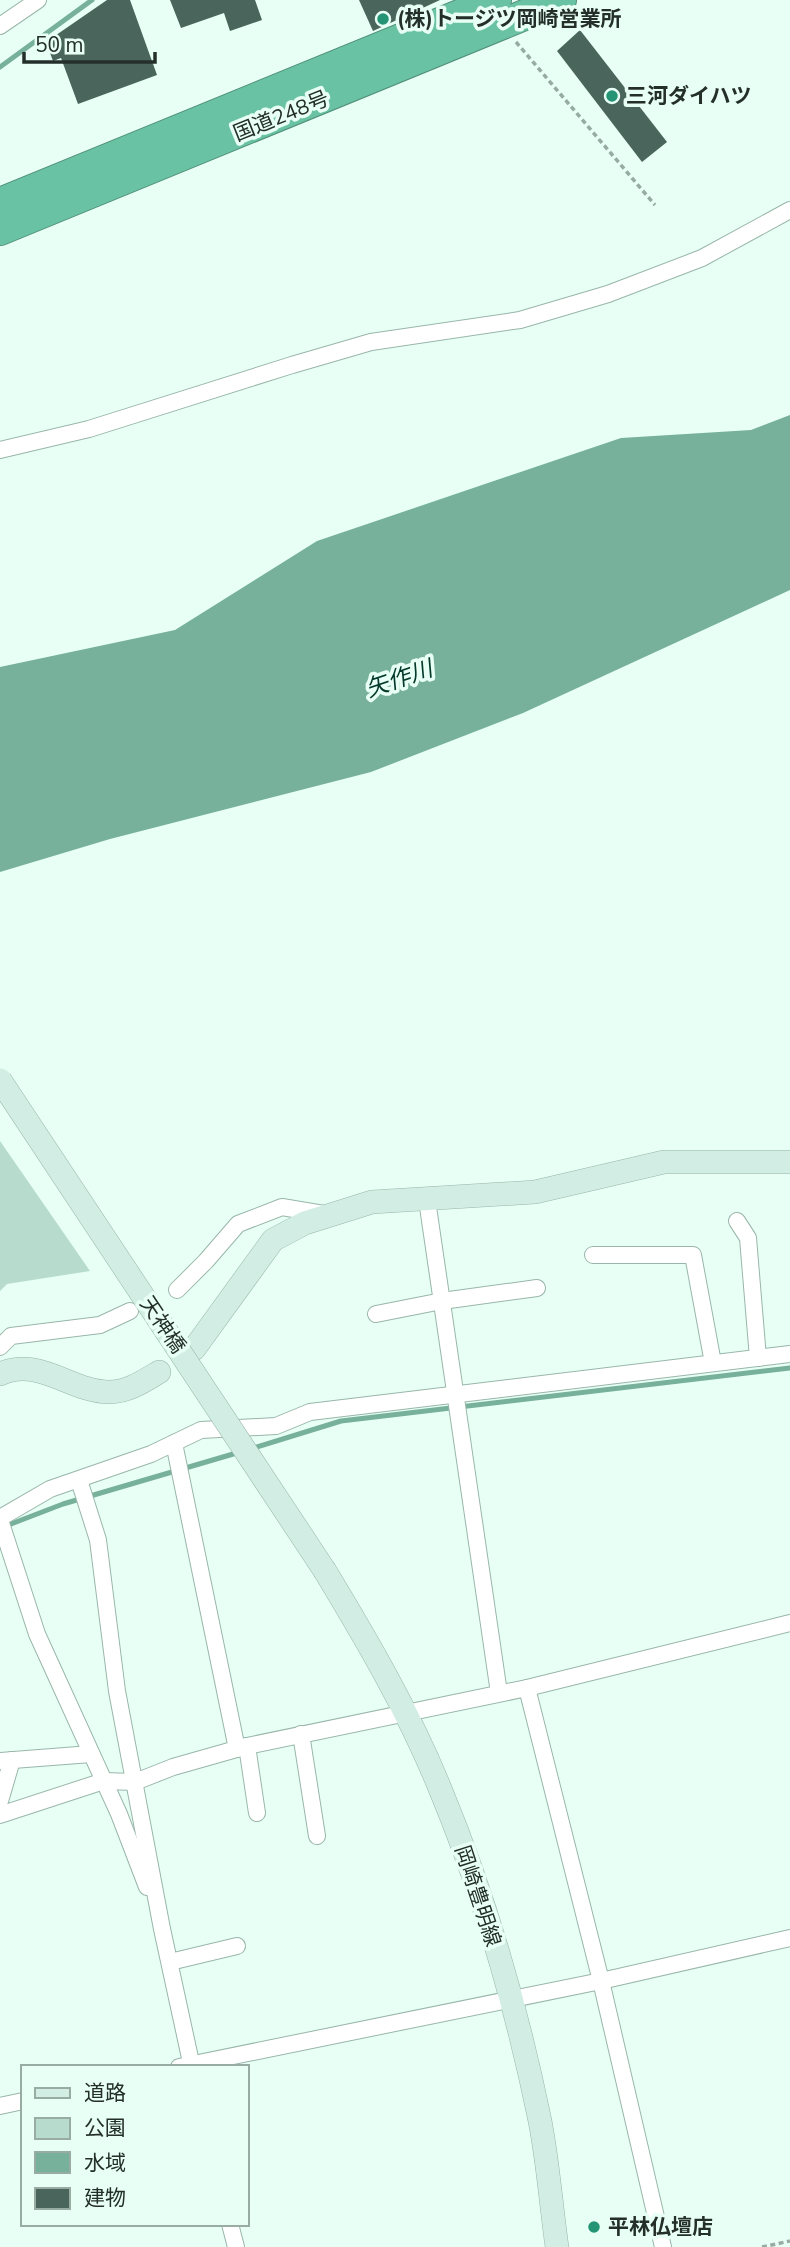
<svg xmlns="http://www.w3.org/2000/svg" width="790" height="2247" viewBox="0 0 790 2247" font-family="'Nunito Sans','Noto Sans JP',sans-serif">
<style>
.green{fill:#b7dccd}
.water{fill:#77b09b}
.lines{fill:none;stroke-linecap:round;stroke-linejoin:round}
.stream{stroke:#77b09b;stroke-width:5}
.building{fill:#4a655b}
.street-casing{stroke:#99b6aa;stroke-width:18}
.secondary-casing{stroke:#99b6aa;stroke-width:24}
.highway-casing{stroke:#518f7a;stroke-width:32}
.path{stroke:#98aba3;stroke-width:3.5;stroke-dasharray:5 3.5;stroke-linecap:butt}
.street{stroke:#fff;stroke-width:16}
.secondary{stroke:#d2ede4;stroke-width:23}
.highway{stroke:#69c2a4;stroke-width:30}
.secondary-bridge-casing{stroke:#99b6aa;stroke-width:24;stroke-linecap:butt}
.secondary-bridge{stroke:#d2ede4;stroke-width:23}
.poi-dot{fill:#259475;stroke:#e7fff5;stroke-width:2.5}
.labels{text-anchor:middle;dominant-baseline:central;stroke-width:7;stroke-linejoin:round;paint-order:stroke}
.poi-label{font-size:21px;font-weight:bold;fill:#242f2b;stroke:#e7fff5;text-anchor:start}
.street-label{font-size:21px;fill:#242f2b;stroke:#e7fff5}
.water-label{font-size:23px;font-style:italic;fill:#04392b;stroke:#e7fff5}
</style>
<rect width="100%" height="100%" fill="#e7fff5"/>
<polygon class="green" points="0,1141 90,1271 7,1284 0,1291"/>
<polygon class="water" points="790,415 790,590 523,713 371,772 110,839 0,872 0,667 175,630 317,541 621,438 751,430"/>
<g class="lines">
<g class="stream">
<polyline points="0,67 92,0"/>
<polyline points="250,1449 341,1421 790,1368"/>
<polyline points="3,1527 63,1504 240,1452"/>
</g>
</g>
<g class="building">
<polygon points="107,0 130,0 157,75 78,104 61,58 53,61 46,42"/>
<polygon points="170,0 255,0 262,20 230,31 224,13 181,28"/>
<polygon points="359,0 440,0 373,31"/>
<polygon points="580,30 667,142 642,162 557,51"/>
</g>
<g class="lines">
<defs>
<g id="street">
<polyline points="0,26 38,0"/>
<polyline points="0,450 89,429 292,365 371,342 520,320 608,294 702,258 790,210"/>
<polyline points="427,1200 499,1693"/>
<polyline points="737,1221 748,1238 758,1358"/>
<polyline points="593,1255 693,1255 713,1363"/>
<polyline points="177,1290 206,1261 238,1224 282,1207 324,1214"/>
<polyline points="376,1314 442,1301 537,1288"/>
<polyline points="0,1347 11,1336 100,1325 130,1311"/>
<polyline points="174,1443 237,1749"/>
<polyline points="79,1480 98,1540 117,1691 162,1929 192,2067"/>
<polyline points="0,1518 50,1489 151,1454 201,1430 276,1426 310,1412 790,1354"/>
<polyline points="0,1520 37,1634 119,1814 147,1887"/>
<polyline points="527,1688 601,1981 663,2247"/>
<polyline points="301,1734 317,1836"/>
<polyline points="247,1746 257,1813"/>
<polyline points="0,1761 91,1754"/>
<polyline points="0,1801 12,1760"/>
<polyline points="0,1815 104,1781 135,1782 173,1767 247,1746 527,1688 790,1623"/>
<polyline points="170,1962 237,1946"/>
<polyline points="179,2067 601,1981 790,1938"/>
<polyline points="0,2106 23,2101"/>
<polyline points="230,2224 236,2247"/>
</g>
<g id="secondary">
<polyline points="194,1349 273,1240 305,1223 372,1202 535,1192 664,1162 790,1162"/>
<path d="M0,1374c39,-18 71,18 109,18 19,0 35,-11 50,-20"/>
<path d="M325,1571c43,71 85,143 116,220 44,106 76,218 99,330 8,41 11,84 17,126"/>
</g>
<g id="highway">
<polyline points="0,203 496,0"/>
<polyline points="0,230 561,0"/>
</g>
</defs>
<use href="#street" class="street-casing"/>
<use href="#secondary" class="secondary-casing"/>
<use href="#highway" class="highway-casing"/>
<g class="path">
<polyline points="516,42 655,205"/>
<polyline points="762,2247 790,2241"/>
</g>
<use href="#street" class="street"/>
<use href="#secondary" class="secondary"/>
<use href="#highway" class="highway"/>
<defs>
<polyline id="secondary-bridge" points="0,1080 325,1571"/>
</defs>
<use href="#secondary-bridge" class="secondary-bridge-casing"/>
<use href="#secondary-bridge" class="secondary-bridge"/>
</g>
<g class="poi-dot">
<circle cx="383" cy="19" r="7"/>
<circle cx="612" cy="96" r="7"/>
<circle cx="594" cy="2227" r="7"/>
</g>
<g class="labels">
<g class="poi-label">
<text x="397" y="19">(株)トージツ岡崎営業所</text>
<text x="626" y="96">三河ダイハツ</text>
<text x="608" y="2227">平林仏壇店</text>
</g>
<g class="street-label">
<text transform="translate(281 116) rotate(-22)">国道248号</text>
<text transform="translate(163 1325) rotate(56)">天神橋</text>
<text transform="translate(478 1896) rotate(72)">岡崎豊明線</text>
</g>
<g class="water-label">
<text transform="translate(399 679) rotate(-19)">矢作川</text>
</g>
</g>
<rect x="21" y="2065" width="228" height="161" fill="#e7fff5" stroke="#99aca4" stroke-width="2"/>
<rect x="35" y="2088" width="35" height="10" fill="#d2ede4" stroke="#99aca4" stroke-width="2"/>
<text x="84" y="2100" font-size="21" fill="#242f2b">道路</text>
<rect x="35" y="2118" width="35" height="21" fill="#b7dccd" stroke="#99aca4" stroke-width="2"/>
<text x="84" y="2135" font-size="21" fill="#242f2b">公園</text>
<rect x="35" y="2152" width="35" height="21" fill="#77b09b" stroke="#99aca4" stroke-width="2"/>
<text x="84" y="2170" font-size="21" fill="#242f2b">水域</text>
<rect x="35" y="2188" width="35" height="21" fill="#4a655b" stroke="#99aca4" stroke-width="2"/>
<text x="84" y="2205" font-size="21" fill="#242f2b">建物</text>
<path d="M24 52v10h131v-10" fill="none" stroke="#242f2b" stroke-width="3.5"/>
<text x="35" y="52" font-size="21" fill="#242f2b" stroke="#e7fff5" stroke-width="5" paint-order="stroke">50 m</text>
</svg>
